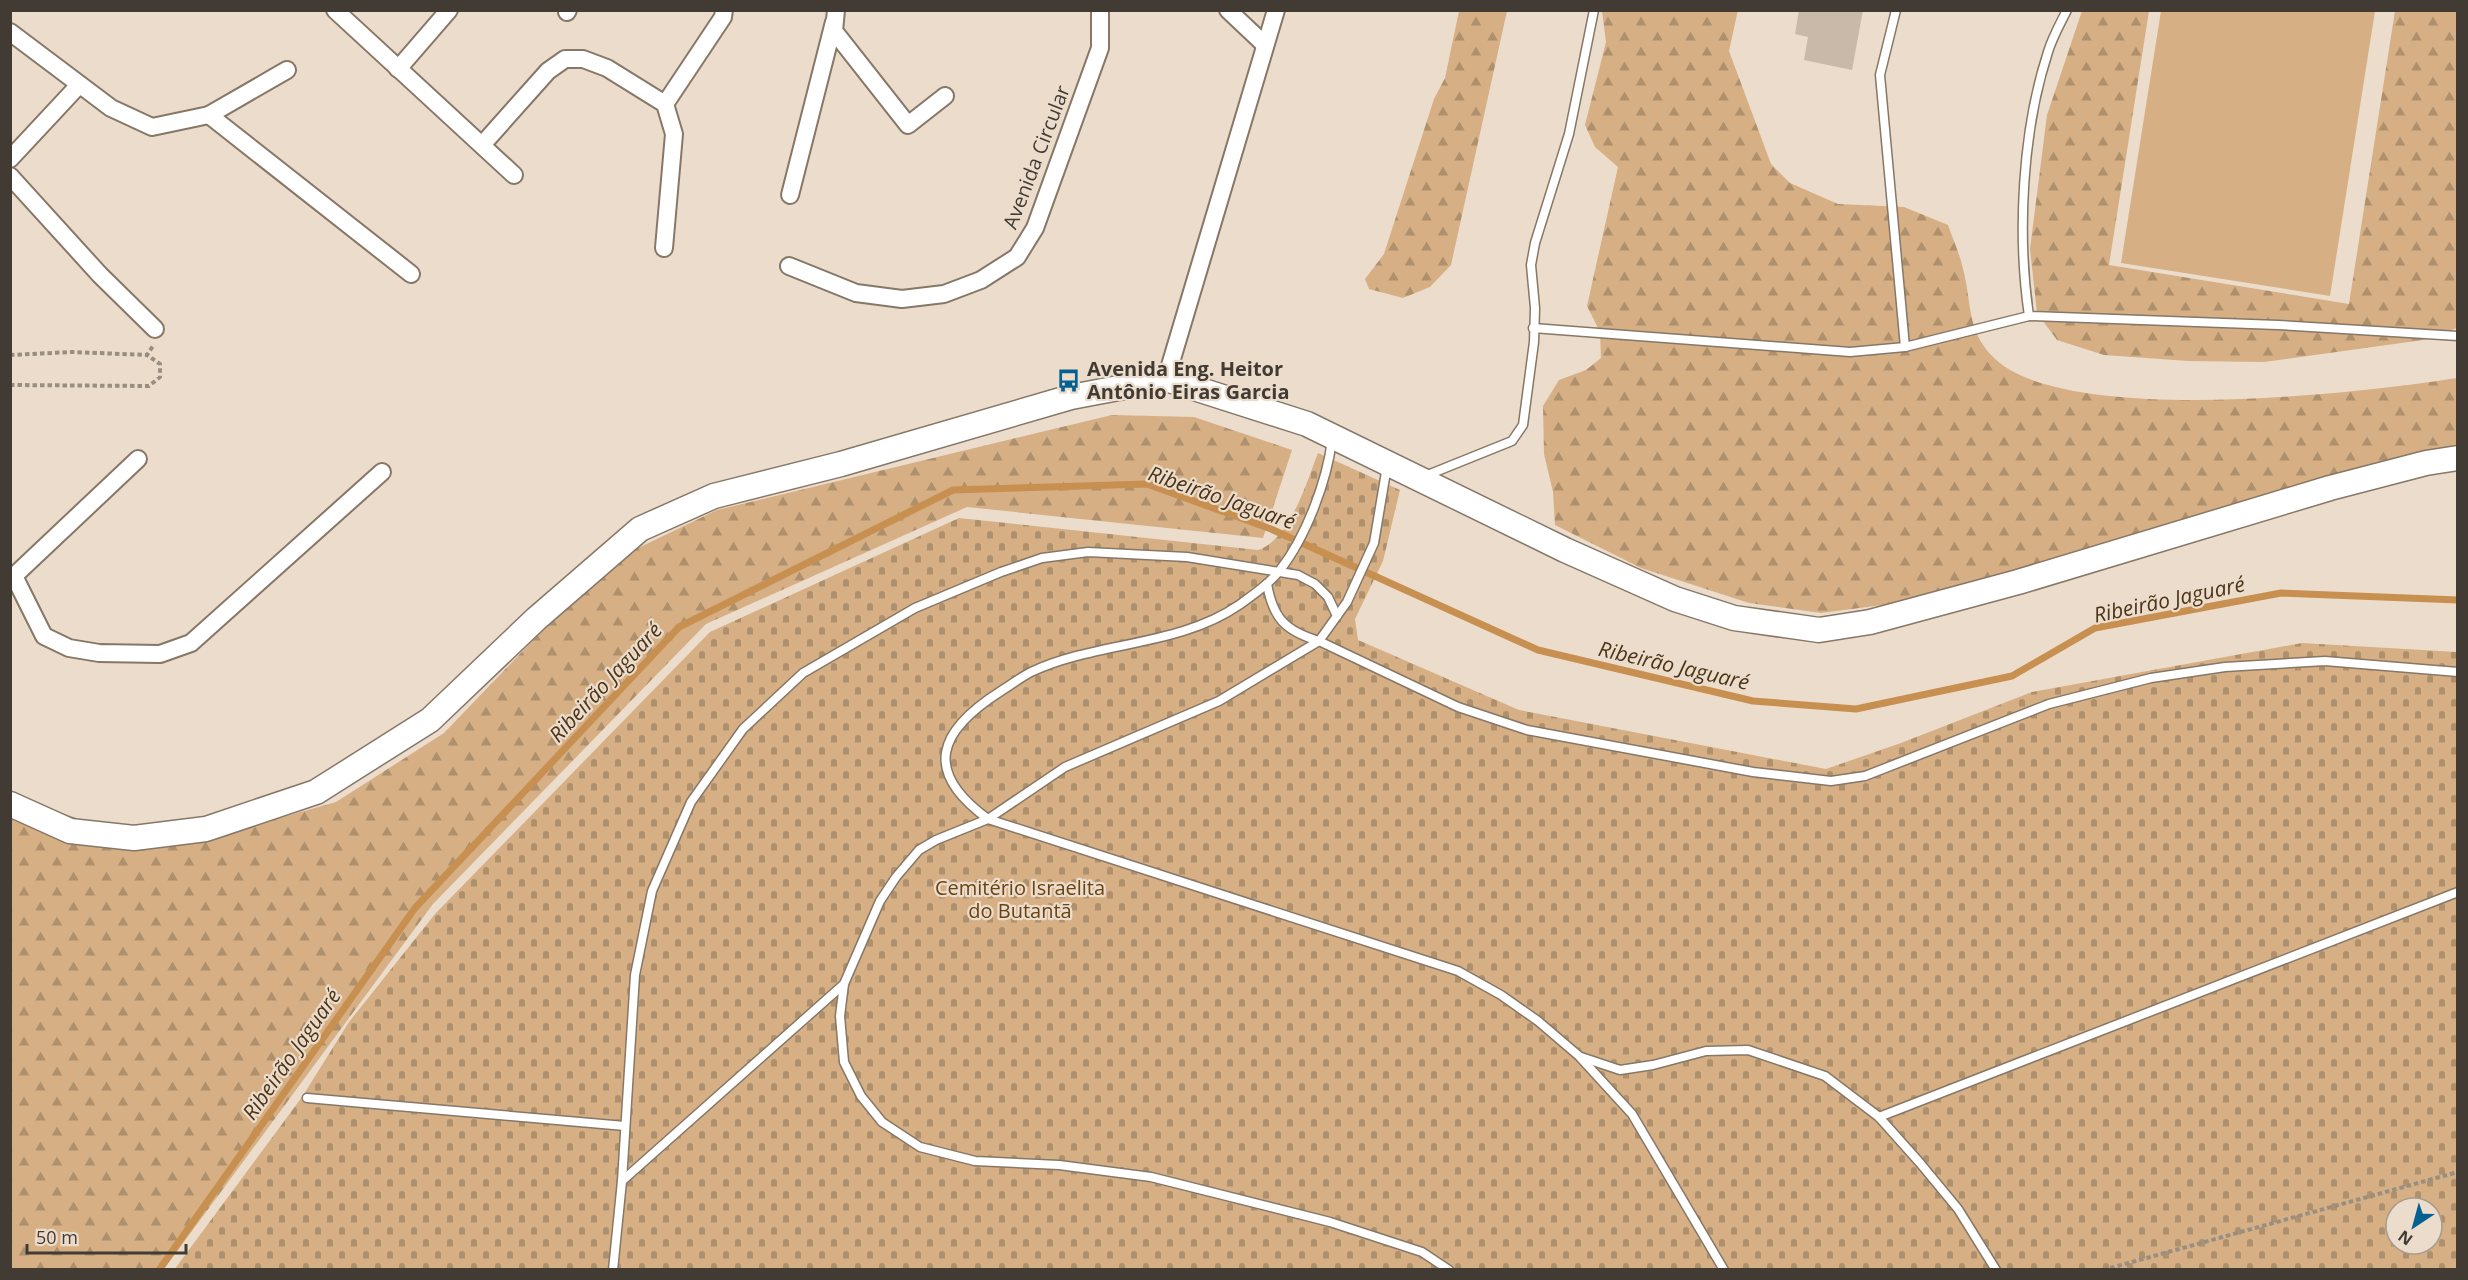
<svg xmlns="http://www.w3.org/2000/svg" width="2468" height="1280" viewBox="0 0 2468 1280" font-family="'Open Sans',sans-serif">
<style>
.forest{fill:url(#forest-firs)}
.cemetery{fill:url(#cemetery-stones);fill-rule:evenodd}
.pitch{fill:#d6af84}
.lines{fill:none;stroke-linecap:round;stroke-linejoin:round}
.stream{stroke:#c79051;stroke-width:7}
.building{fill:#c8b9a8}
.service-casing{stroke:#867767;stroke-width:11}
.minor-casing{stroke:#867767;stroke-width:20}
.secondary-casing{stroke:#867767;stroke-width:27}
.path{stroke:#998e82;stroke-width:4;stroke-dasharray:4.5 3;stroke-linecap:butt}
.service{stroke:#fff;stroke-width:8}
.minor{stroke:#fff;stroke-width:16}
.secondary{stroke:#fff;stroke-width:24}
.labels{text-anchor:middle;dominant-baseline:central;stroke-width:4.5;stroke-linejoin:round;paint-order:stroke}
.street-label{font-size:20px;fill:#413b34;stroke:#ecdccb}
.poi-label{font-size:20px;font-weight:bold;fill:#413b34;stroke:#ecdccb;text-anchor:start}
.park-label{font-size:20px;fill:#694312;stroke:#ecdccb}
.water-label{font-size:21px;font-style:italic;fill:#4b3418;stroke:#ecdccb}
</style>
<defs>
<pattern id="forest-firs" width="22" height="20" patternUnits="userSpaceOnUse" patternTransform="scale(1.5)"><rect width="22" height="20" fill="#d6af84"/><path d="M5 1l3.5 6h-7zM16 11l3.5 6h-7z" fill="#af906d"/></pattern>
<pattern id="cemetery-stones" width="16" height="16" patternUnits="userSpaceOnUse" patternTransform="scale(1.5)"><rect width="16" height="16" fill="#d6af84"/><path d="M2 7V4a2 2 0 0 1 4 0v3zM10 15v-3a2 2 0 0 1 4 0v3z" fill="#af906d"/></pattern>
</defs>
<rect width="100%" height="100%" fill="#ecdccb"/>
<g class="forest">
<path d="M1738,10l-9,41 42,113 19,19 48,21 66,3 44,18c5,15 12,29 15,44 9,33 3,61 30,88 70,71 368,36 464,21l1,68 -22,2 -181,58 -349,96 -85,11 -72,-10 -108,-35 -86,-43 -2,-33 -9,-38 -1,-48 16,-26 27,-10 15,-12 -1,-26 -13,-26 31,-139 -23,-20 -10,-22 21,-83 -4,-31z"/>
<polygon points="1459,11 1507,11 1451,265 1430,287 1403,298 1369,289 1365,279 1384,254 1434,99 1445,78"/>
<polygon points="2082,11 2149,11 2109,265 2349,304 2395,11 2457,11 2457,328 2423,340 2264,362 2188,361 2104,355 2057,340 2037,313 2030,249 2047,115"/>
<polygon points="1112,415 1194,417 1292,450 1263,538 967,507 706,624 433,904 164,1269 11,1269 10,794 112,831 219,835 336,802 444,733 607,563 717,510"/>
</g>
<path class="cemetery" d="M1318,453l82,37 -17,71 -28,58 3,21 161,70 307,59 75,-26 131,-51 270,-49 155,9v617l-2283,1 128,-173 47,-75 86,-108 275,-282 249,-114 299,32c32,-10 49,-69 60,-97zM2396,1208h36v36h-36z"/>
<polygon class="pitch" points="2161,11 2375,11 2330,296 2121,263"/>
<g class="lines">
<polyline class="stream" points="159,1270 415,908 679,627 953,490 1147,484 1271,529 1538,650 1753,701 1856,709 2012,676 2095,628 2281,593 2458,600"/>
</g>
<polygon class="building" points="1799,10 1863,10 1852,70 1804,60 1808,37 1795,34"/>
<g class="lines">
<defs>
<g id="service">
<path d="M2067,10c-7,14 -15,28 -19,42 -26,79 -31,182 -19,264l249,9 180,11"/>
<polyline points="1533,328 1850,352 1905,347 1880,75 1896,10"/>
<polyline points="1905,347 2029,316"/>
<path d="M1332,440c-5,41 -26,97 -52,130 -11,14 -27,25 -41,35 -61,42 -142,36 -208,67 -10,5 -20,13 -30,19 -63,40 -79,80 -13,128l470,152 43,24 37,26 41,35 53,58 92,156"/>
<polyline points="1387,466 1374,543 1347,602 1319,641 1219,701 1065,767 988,819 936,840 919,850 896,877 880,901 844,984 840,1016 844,1062 861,1096 882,1122 920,1147 975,1161 1059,1165 1151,1177 1330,1222 1422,1252 1449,1270"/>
<polyline points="1425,476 1512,441 1523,425 1534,342 1535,308 1531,265 1535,243 1569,134 1594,10"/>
<path d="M1267,584c6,34 18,47 52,57l139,66 69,23 226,42 78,9 34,-5 184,-72 102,-26 74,-11 100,-6 133,11"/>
<polyline points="1581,1057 1620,1070 1653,1065 1706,1051 1748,1050 1825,1076 1879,1117 1920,1163 1958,1209 1996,1270"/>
<polyline points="307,1098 625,1126"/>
<polyline points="1879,1117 2458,892"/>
<polyline points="622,1181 844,984"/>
<polyline points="613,1270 622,1181 635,975 652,891 691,802 743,729 803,673 915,608 1001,572 1042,558 1088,552 1187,557 1298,575 1315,584 1328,597 1337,616"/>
</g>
<g id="minor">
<polyline points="335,10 514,175"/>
<polyline points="836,10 834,31 908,125 945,96"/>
<polyline points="1228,10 1265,45"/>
<polyline points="567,12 568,10"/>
<polyline points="10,32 111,108 152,127 209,115 287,70"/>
<polyline points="398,69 449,10"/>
<polyline points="665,104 723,17 724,10"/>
<polyline points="209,115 411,274"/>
<polyline points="482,145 548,71 565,59 583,59 607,68 665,104 674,134 664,248"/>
<polyline points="10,159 79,85"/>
<polyline points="10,176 100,275 155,329"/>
<polyline points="790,195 834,22"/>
<polyline points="789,266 856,293 902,299 944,294 981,280 1017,257 1035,228 1100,48 1100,10"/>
<polyline points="1166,379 1276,10"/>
<polyline points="10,575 14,576 44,636 69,648 99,653 160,654 191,643 382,472"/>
<polyline points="14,576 138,459"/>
</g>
<polyline id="secondary" points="10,804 70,831 134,838 206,829 316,792 430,720 536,619 640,529 714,496 841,464 1071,397 1166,379 1307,424 1565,550 1675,599 1734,618 1819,630 1870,622 2018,582 2330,488 2426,463 2458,458"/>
</defs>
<use href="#service" class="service-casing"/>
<use href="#minor" class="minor-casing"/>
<use href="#secondary" class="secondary-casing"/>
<g class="path">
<polyline points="10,355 72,352 147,355"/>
<polyline points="10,385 149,386 160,377 160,364 147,355 153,346"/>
<polyline points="2103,1270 2458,1172"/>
</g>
<use href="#service" class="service"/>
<use href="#minor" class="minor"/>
<use href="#secondary" class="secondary"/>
</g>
<defs>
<symbol id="bus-bare" viewBox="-9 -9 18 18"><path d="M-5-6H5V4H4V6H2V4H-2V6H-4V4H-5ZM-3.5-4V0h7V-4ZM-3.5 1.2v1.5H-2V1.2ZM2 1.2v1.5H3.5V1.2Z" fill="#046090" stroke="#ecdccb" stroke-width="2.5" paint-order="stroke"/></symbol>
</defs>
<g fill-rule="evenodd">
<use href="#bus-bare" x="1052" y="364" width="33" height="33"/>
</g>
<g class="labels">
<g class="street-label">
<text transform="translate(1036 157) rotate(-69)">Avenida Circular</text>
</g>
<g class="poi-label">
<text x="1087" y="368">Avenida Eng. Heitor<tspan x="1087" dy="23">Antônio Eiras Garcia</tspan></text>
</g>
<g class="park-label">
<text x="1020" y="887">Cemitério Israelita<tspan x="1020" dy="23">do Butantã</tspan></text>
</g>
<g class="water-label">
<text transform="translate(1222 497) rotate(19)">Ribeirão Jaguaré</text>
<text transform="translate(2169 599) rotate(-12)">Ribeirão Jaguaré</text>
<text transform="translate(1674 665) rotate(13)">Ribeirão Jaguaré</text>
<text transform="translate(605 682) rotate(-47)">Ribeirão Jaguaré</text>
<text transform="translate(291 1054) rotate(-55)">Ribeirão Jaguaré</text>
</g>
</g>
<rect width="2468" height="1280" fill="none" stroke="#413b34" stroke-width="24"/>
<g transform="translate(2414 1226) rotate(216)"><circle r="28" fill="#ecdccb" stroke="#a89c8f" stroke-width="1.5"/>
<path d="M0-4.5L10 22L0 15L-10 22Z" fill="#046090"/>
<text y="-9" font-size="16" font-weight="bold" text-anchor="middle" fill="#413b34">N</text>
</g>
<path d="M27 1244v9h159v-9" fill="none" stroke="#413b34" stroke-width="3"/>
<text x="36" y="1244" font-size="18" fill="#413b34" stroke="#ecdccb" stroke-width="4.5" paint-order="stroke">50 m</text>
</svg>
